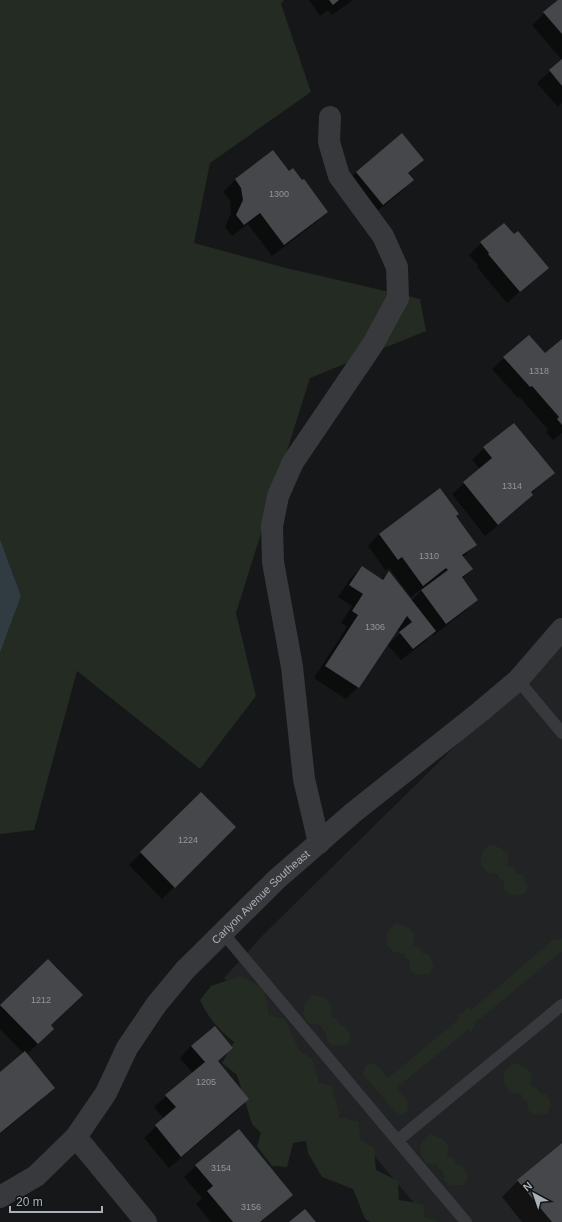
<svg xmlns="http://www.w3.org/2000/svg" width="562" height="1222" viewBox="0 0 562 1222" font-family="Helvetica,sans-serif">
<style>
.built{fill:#222325}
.green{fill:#232b23}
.water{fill:#303c41}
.shadow{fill:#0007}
.building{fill:#45474b}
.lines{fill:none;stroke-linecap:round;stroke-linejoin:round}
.service{stroke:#38393d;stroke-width:12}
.minor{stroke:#38393d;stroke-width:22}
.tertiary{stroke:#38393d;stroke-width:22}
.labels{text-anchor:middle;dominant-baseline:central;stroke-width:3;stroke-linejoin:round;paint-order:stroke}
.number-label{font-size:9px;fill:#90969d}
.street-label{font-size:11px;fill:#a9b0b8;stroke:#111213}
</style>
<rect width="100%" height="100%" fill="#161718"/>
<polygon class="built" points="562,637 562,1222 430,1222 224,978 263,935 553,650"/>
<g class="green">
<polygon points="0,0 284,0 281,4 311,92 210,163 194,243 286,268 420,299 426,331 310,378 236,613 256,696 200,769 77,671 34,830 0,834 0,653 21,596 0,539"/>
<polygon points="490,844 501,848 509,855 507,866 514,868 516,873 523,875 528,886 524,894 512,896 504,890 504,881 499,878 498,874 487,873 480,864 482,851"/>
<polygon points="396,923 408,927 415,934 413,946 420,948 422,953 429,955 434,966 430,974 418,975 410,970 409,960 405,957 404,954 393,952 386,944 388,931"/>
<polygon points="562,937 562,953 561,952 480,1019 477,1019 471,1033 468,1030 396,1088 409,1102 407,1112 402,1115 395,1112 363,1074 365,1066 371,1063 377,1065 388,1078 459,1019 457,1016 466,1010 466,1005 471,1010 554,939 561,940"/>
<path d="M240,976l24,12 5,27 16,4 14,31 13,9 7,24 13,3 8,31 18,5 3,18 13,8 2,22 22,11 1,19 24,4 2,13 14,5h-68l-6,-3 -12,-30 -31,-12 -14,-24 -2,-12 -13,2 -6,24 -15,-1 -15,-20 4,-13 -9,-9 -15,-49 -15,-12 12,-21c-16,-13 -25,-23 -34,-42l11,-14z"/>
<polygon points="313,995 325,998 332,1006 331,1017 337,1019 339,1024 346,1026 351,1037 347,1045 333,1046 327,1041 326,1032 322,1029 321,1025 309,1024 303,1014 305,1002"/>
<polygon points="514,1063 525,1067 532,1074 531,1086 537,1088 540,1093 547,1095 551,1106 547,1114 534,1115 528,1110 527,1101 522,1098 521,1094 510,1092 503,1083 505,1070"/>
<path d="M430,1134l11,4 8,8 -2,10 7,3 2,5 7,2 5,11 -4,8h-14l-6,-5 -1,-9 -5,-3 -1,-3 -11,-2c-9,-13 -8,-19 4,-29z"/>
</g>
<polygon class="water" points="0,539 21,596 0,653"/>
<g class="shadow">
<polygon points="309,0 353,0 332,15 328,10 320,16"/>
<polygon points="559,0 562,0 562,60 532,25"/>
<polygon points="562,60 562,103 558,107 537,83"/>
<polygon points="273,151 289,172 327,212 315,223 272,256 248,224 232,236 225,227 231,213 230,200 223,192 235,180"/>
<polygon points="423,160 408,174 412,180 401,192 371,216 345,184 356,172"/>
<polygon points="513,235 548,267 507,303 477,267 478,265 469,255 481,243"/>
<polygon points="562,340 562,433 553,440 546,432 548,430 520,397 518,398 492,369 504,358 545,355"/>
<polygon points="484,448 553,473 530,494 532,495 520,507 485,536 452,494 480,469 472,460"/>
<polygon points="455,516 476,544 463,557 471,569 462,579 477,599 465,611 434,635 432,634 423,643 401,660 388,645 400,633 396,629 358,687 346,699 314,678 347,627 341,623 352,606 338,597 350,579 362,567 381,580 388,573 411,601 421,591 420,590 411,597 389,568 386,571 368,546 379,534"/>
<polygon points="201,793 235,827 162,899 129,865"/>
<polygon points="48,961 50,1026 53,1029 27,1054 54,1087 42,1099 0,1134 0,1074 24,1054 0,1029 0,1007"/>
<polygon points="191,1046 232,1048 217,1062 248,1099 236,1111 169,1168 144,1138 164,1119 154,1107 193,1073 180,1058"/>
<polygon points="562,1144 562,1222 522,1222 502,1197 518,1181"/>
<polygon points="196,1166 292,1195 261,1222 211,1222 196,1204 202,1198 184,1177"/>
</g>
<g class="building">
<polygon points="329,0 339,0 333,5"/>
<polygon points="558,0 562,0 562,34 543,12"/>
<polygon points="562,59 562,86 549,70"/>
<polygon points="402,133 424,160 408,173 414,180 383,205 356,172"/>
<polygon points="273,150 289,171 293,168 302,180 304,179 328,212 284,245 260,213 244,225 236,215 243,200 241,188 235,179"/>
<polygon points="504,223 514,234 518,231 549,268 520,292 488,254 489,253 480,242"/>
<polygon points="529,335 545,353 562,339 562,425 557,419 559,417 532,386 530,387 503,357"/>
<polygon points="514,423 555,473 531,492 533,495 498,525 463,482 492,458 483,447"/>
<polygon points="440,488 459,514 456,516 477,545 462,555 473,569 462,577 478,600 446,624 421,590 448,570 446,568 423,586 402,557 398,560 379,534"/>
<polygon points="362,566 383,580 389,571 436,631 413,649 399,632 412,622 407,616 359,688 325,666 358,615 352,611 363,594 349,585"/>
<polygon points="201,792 236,827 175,888 140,852"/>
<polygon points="48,959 83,995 51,1025 54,1029 38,1044 0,1005"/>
<polygon points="215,1026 233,1048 218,1061 249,1099 181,1157 155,1125 176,1107 165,1095 205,1062 191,1046"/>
<polygon points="25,1051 55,1088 0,1133 0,1072"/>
<polygon points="239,1129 293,1195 260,1222 233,1222 207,1191 213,1186 195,1165"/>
<polygon points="562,1143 562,1222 552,1222 517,1180"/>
<polygon points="305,1209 316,1222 289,1222"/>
</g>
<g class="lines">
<g class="service">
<polyline points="518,680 562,733"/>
<polyline points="223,933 466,1222"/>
<polyline points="398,1140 562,1005"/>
</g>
<g class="minor">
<polyline points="319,843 304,779 292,667 273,562 272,526 278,496 293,462 373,344 398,298 397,267 383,236 339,176 329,142 330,117"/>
<polyline points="76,1137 146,1222"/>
</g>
<path class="tertiary" id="s1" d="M0,1197l36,-21 40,-39 30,-44 21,-45 29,-43 29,-35 92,-91 77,-67 126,-100 38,-32 44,-51"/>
</g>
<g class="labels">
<g class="number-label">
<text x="279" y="194">1300</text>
<text x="539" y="371">1318</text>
<text x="512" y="486">1314</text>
<text x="429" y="556">1310</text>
<text x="375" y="627">1306</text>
<text x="188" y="840">1224</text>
<text x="41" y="1000">1212</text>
<text x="206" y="1082">1205</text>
<text x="221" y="1168">3154</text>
<text x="251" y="1207">3156</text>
</g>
<g class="street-label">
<text stroke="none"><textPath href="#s1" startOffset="403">Carlyon Avenue Southeast</textPath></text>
</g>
</g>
<g transform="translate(534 1194) rotate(320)" stroke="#111213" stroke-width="3" paint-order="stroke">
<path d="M0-3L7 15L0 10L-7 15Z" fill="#a9b0b8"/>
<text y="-6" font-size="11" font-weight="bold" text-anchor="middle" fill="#a9b0b8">N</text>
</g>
<path d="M10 1206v6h92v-6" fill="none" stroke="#a9b0b8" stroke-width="2"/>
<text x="16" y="1206" font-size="12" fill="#a9b0b8" stroke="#111213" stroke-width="3" paint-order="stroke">20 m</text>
</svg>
